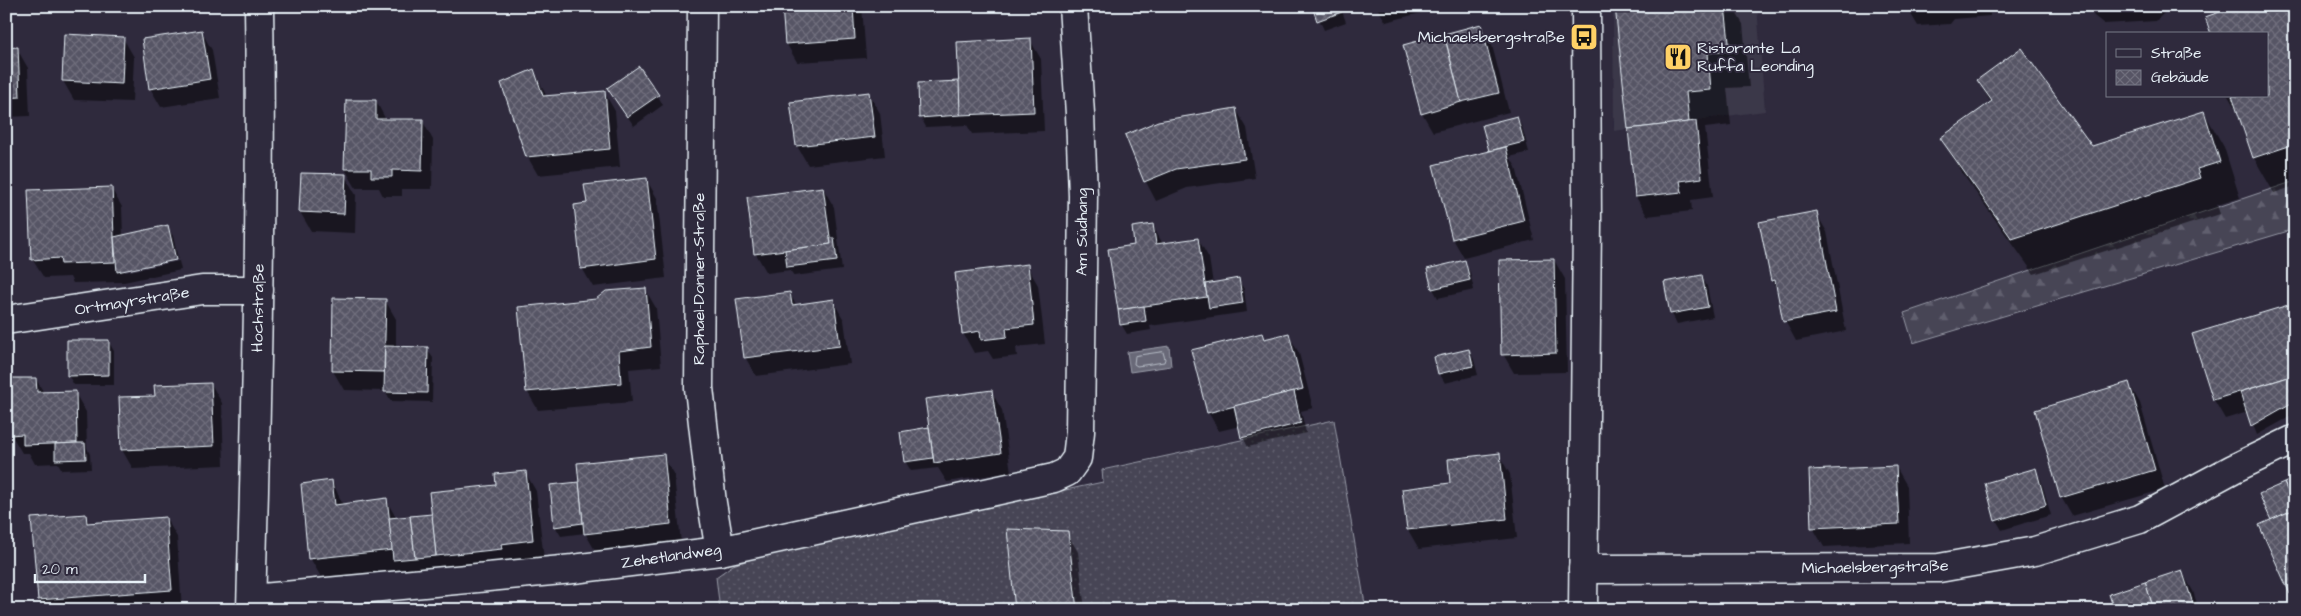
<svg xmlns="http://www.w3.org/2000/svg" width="2301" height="616" viewBox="0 0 2301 616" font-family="'Architects Daughter',sans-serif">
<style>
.built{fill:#3b3749}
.grass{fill:url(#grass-dots);stroke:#979aa6}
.forest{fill:url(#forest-firs);stroke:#979aa6}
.water{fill:#696978;stroke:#9c9fab}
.shadow{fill:#0007}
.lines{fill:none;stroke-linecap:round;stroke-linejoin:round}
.shore{stroke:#b5bbc5;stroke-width:1}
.building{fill:url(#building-cross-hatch);stroke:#e8f1f8}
.minor-casing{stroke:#e8f1f8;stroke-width:31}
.tertiary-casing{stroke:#e8f1f8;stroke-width:31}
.minor{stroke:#2f2a3d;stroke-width:28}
.tertiary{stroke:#2f2a3d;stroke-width:28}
.labels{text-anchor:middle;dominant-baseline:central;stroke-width:4;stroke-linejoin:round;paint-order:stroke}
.poi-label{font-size:16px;fill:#e8f1f8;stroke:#2f2a3d;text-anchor:end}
.street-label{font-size:16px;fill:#e8f1f8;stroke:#2f2a3d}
</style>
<defs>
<pattern id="grass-dots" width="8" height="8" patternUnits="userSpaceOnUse" patternTransform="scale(1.25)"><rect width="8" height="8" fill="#464455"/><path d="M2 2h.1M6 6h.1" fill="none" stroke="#615f6e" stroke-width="1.8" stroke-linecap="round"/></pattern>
<pattern id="forest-firs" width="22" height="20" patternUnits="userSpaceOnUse" patternTransform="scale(1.25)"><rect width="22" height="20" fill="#464455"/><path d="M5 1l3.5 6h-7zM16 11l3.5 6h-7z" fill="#615f6e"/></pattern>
<pattern id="building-cross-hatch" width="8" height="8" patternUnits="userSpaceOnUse" patternTransform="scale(1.25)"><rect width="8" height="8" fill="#575565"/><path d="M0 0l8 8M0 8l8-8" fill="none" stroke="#6f6e7c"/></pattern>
</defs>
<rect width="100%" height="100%" fill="#2f2a3d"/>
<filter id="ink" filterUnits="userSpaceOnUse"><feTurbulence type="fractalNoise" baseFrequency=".02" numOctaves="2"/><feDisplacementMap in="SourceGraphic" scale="10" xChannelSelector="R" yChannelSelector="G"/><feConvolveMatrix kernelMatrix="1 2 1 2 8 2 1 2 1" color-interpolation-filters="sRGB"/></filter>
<g filter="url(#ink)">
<polygon class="built" points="1613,6 1757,6 1765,111 1614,131"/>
<polygon class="grass" points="1334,420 1366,610 720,610 716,577 733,565 765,554 1103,482 1102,470"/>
<polygon class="forest" points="2295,181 2295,229 1913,343 1904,313"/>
<polygon class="water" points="1169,346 1171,366 1130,372 1127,352"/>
<g class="shadow">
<polygon points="784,6 862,6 866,58 797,62 786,43"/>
<polygon points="1313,6 1340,6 1346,22 1324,30"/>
<polygon points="1376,6 1447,6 1386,22"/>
<polygon points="1616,6 1732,6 1743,24 1749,87 1727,88 1731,125 1705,128 1713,197 1691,200 1692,211 1647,216 1636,197"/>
<polygon points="1906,6 1990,6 1990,16 1954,19 1950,24 1918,26"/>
<polygon points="2088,6 2163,6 2164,13 2156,21 2104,24 2094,16"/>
<polygon points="2295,6 2295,186 2274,193 2254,158 2240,116 2228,96 2267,96"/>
<polygon points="1481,26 1492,45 1509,112 1433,132 1422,113"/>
<polygon points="201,31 212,50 220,98 161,107 150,88"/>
<polygon points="123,38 134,57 132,102 74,100 63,81"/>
<polygon points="1030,40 1041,59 1044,131 972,134 967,125 926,127 921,118 958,82"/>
<polygon points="6,49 17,49 28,68 30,116 6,117"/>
<polygon points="534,71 547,97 604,92 615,111 620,167 538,175 527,156"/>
<polygon points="1978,80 2091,148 2204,112 2224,147 2240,198 2217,205 2220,214 2034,274 1962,173 1942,138 1991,103"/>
<polygon points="869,94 880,113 885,156 808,165 797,146"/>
<polygon points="658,96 663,105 634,126 615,98"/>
<polygon points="376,101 386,120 422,120 433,140 432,189 402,189 402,196 383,196 379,188 356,188 345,169"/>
<polygon points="1236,109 1247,128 1255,178 1187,188 1156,201 1146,182 1126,136"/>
<polygon points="1517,117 1522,127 1529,152 1510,157 1516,167 1534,240 1464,258 1453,239 1490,150"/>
<polygon points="345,176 356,195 355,233 311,231 300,212"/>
<polygon points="646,179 657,198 666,278 593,287 582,268"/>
<polygon points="111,188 122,207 123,236 167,227 173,236 178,259 125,269 125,272 179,261 181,270 124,282 73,283 70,277 44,278 32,259"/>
<polygon points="823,188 834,207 842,270 794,276 790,270 767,273 756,254 749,198"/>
<polygon points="1816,213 1827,232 1846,331 1796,341 1785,321 1779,293 1772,280"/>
<polygon points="6,225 10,231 10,281 6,281"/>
<polygon points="1152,225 1163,244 1198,239 1209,258 1213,284 1238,280 1244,289 1247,312 1150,326 1151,330 1127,334 1121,324 1135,246"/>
<polygon points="1554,260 1565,279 1567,372 1514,373 1503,354"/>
<polygon points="1464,262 1470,272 1474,290 1438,298 1433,289"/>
<polygon points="1027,266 1038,285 1045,344 1016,347 1017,356 993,359 988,351 974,353 963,333"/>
<polygon points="1702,277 1707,286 1713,317 1677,324 1672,314 1666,283"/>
<polygon points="645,289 656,308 661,366 629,369 632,402 538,410 527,391 597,300"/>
<polygon points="790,294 796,305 833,301 844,320 850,364 756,376 745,357"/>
<polygon points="385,300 396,319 396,348 427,349 433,358 432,402 391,401 385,391 344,390 333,371"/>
<polygon points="2295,305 2295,414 2257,435 2248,412 2225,419 2214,400 2194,335"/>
<polygon points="1262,334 1265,340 1288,334 1299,353 1313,408 1301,411 1306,433 1248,447 1243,437 1240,426 1219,431 1208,412"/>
<polygon points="108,341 114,351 114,385 74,385 68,375"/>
<polygon points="1469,350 1474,360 1478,375 1445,383 1439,373"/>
<polygon points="36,379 44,393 75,393 86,412 87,448 90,454 91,469 62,470 58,463 35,464 29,453 22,453 11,434"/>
<polygon points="211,384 222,403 224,465 133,469 122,450 156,397"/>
<polygon points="2129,384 2140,403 2165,489 2072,516 2061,497"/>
<polygon points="991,391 1002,410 1011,472 947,482 938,468 911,471 905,461 928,429"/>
<polygon points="1499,455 1510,474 1517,538 1419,549 1408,530 1452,484"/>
<polygon points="663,456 674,475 681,543 596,552 585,533 561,536 555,526 578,484"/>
<polygon points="1896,467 1907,486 1909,543 1824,547 1813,528"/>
<polygon points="2035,470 2041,480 2051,515 2002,530 1996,520"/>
<polygon points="525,472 536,491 544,559 448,575 442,566 321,577 310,558 332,481 343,505 386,500 397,519 433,515"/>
<polygon points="2295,479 2295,600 2291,593 2273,521 2261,494"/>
<polygon points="85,515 90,524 166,518 177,537 182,609 45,610 39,600"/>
<polygon points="1067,533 1078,552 1085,610 1016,610"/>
<polygon points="2182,572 2193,591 2199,610 2115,610"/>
</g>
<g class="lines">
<polygon class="shore" points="1163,352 1165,359 1164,362 1137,366 1134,364 1135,356"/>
</g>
<g class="building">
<polygon points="782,6 853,6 855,39 785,44"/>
<polygon points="1312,6 1340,6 1342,12 1317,21"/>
<polygon points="1615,6 1725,6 1730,51 1708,53 1711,90 1686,92 1689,122 1628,129"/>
<polygon points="2237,6 2295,6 2295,144 2253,158 2232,96 2267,96 2267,34 2211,34 2205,17"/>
<polygon points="1481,24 1499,93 1461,102 1444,34"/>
<polygon points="202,30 210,79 149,89 142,39"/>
<polygon points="64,34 124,37 122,84 62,81"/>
<polygon points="1444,34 1461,102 1421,114 1403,45"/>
<polygon points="1031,38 1034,112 960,115 957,42"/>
<polygon points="18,47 20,97 6,98 6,48"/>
<polygon points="2021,48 2092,146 2204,111 2220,162 2197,169 2200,178 2012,239 1940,138 1992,101 1977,80"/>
<polygon points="639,66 659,95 627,117 607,88"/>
<polygon points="534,69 543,96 605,91 610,149 526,157 501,83"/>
<polygon points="959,81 960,115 919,118 918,83"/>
<polygon points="869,92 875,137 796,146 790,102"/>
<polygon points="346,100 376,100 376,119 423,119 422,171 392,170 392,177 371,177 371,169 344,169"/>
<polygon points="1236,108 1245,159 1176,169 1144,182 1125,135 1158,121"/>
<polygon points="1517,116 1524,142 1489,151 1482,125"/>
<polygon points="1696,121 1702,178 1680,181 1682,192 1635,197 1628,129"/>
<polygon points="1506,147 1524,221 1452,239 1433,165"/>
<polygon points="301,173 346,174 344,214 299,212"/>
<polygon points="647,178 656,259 581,269 574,205 587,203 584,185"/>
<polygon points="112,187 115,262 61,264 60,258 31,260 28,190"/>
<polygon points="823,187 831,244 754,254 747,197"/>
<polygon points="1817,211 1836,312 1783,322 1775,280 1771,281 1759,222"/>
<polygon points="1153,224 1156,244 1198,238 1207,297 1118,310 1108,249 1134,245 1132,227"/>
<polygon points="168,225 176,260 117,272 114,237"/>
<polygon points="830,238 834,238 837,261 787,267 785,250 831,244"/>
<polygon points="1554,259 1556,353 1501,355 1499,260"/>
<polygon points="1465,260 1470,280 1432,289 1427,269"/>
<polygon points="1028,264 1034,325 1006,328 1007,337 981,340 980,331 962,334 955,273"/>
<polygon points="1702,275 1708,307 1670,314 1664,282"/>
<polygon points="1239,278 1243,303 1209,308 1205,284"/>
<polygon points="646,288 651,347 619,351 621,383 526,392 518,307 596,299 606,291"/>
<polygon points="790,292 792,305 834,299 840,346 744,358 736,299"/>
<polygon points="333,298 386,299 384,372 332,371"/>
<polygon points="2295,303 2295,375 2213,400 2192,334"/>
<polygon points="1144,306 1146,321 1120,325 1118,310"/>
<polygon points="1262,333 1264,339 1289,333 1303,389 1207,413 1191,350"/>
<polygon points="67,340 109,340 109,375 67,376"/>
<polygon points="385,346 428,347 427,393 384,392"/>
<polygon points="1469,349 1473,366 1438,374 1434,357"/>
<polygon points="2295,375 2295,401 2251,426 2240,392"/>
<polygon points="8,378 36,378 37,392 76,391 77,443 23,445 23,434 10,435"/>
<polygon points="2129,382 2155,470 2060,498 2035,410"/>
<polygon points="211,383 214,446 121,450 119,397 155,396 154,385"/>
<polygon points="992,390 1001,453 934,463 925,399"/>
<polygon points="1294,391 1301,423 1241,438 1234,406"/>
<polygon points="929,427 933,458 904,462 900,432"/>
<polygon points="77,443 85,443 86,459 55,460 55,444"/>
<polygon points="1500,453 1507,519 1407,530 1402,489 1450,483 1448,459"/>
<polygon points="664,454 671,524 584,534 577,463"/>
<polygon points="1896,466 1899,524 1811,528 1809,470"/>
<polygon points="2036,468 2046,505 1995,521 1985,483"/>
<polygon points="526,471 533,540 501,544 502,549 436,556 429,492 496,485 495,474"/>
<polygon points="2295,478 2295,507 2284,483"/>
<polygon points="332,480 335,505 387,498 393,550 308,559 301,484"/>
<polygon points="579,482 583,523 554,527 550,485"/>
<polygon points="2284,483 2295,509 2271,520 2259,494"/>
<polygon points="2295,509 2295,592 2290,594 2259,525"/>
<polygon points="86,514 87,523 166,517 172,590 38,600 31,518"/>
<polygon points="432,514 436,556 415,558 410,516"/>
<polygon points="410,516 415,558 393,560 389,518"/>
<polygon points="1007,529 1068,531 1077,610 1015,610"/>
<polygon points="2182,570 2195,610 2154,610 2145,582"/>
<polygon points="2145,582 2154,610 2114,610 2109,594"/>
</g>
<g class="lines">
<defs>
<g id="minor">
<polyline points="702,6 699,388 712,503 720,551"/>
<polyline points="6,320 202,290 259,290"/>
<polyline points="1583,569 1939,568 2035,551 2140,519 2233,469 2295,439"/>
<polyline points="252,599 573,569 720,551 1054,478 1067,472 1077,458 1080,432 1083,196 1080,114 1073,6"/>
<path d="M251,610c5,-201 11,-403 8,-604"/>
</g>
<polyline id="tertiary" points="1583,610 1587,223 1586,6"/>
</defs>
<use href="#minor" class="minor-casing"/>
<use href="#tertiary" class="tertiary-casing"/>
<use href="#minor" class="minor"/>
<use href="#tertiary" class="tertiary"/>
</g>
</g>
<defs>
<symbol id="bus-square" viewBox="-11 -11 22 22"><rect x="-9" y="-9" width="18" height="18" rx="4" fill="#ffd166" stroke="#2f2a3d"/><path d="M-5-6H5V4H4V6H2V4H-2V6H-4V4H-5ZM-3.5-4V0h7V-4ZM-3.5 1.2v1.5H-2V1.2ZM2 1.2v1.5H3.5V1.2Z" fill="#111"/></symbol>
<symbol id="restaurant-square" viewBox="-11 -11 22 22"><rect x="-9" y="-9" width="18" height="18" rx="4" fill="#ffd166" stroke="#2f2a3d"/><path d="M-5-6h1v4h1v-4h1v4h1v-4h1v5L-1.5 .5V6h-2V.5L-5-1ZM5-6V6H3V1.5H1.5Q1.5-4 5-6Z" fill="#111"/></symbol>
</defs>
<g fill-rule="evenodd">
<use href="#bus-square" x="1568" y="21" width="32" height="32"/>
<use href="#restaurant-square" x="1662" y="41" width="32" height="32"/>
</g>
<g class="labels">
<g class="poi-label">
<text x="1565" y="37">Michaelsbergstraße</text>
<text x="1697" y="48" text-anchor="start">Ristorante La<tspan x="1697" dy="18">Ruffa Leonding</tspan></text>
</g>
<g class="street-label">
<text transform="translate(1082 232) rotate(-90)">Am Südhang</text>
<text transform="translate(699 279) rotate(-90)">Raphael-Donner-Straße</text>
<text transform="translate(132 301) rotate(-9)">Ortmayrstraße</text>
<text transform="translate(258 308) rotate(-89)">Hochstraße</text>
<text transform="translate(671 556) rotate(-8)">Zehetlandweg</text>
<text transform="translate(1875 567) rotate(-1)">Michaelsbergstraße</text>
</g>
</g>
<rect width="2301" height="616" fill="none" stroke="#2f2a3d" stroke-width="25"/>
<rect x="12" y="12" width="2276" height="591" fill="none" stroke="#e8f1f8" stroke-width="2" filter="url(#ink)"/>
<rect x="2106" y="32" width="162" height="65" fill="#2f2a3d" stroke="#797a88"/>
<rect x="2116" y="49" width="25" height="8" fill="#2f2a3d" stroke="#797a88"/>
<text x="2151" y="58" font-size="15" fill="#e8f1f8">Straße</text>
<rect x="2116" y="70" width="25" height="15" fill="url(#building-cross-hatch)" stroke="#797a88"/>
<text x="2151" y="82" font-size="15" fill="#e8f1f8">Gebäude</text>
<path d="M35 574v8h110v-8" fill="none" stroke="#e8f1f8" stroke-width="2.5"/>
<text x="42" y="574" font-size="15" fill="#e8f1f8" stroke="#2f2a3d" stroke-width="4" paint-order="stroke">20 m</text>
</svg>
